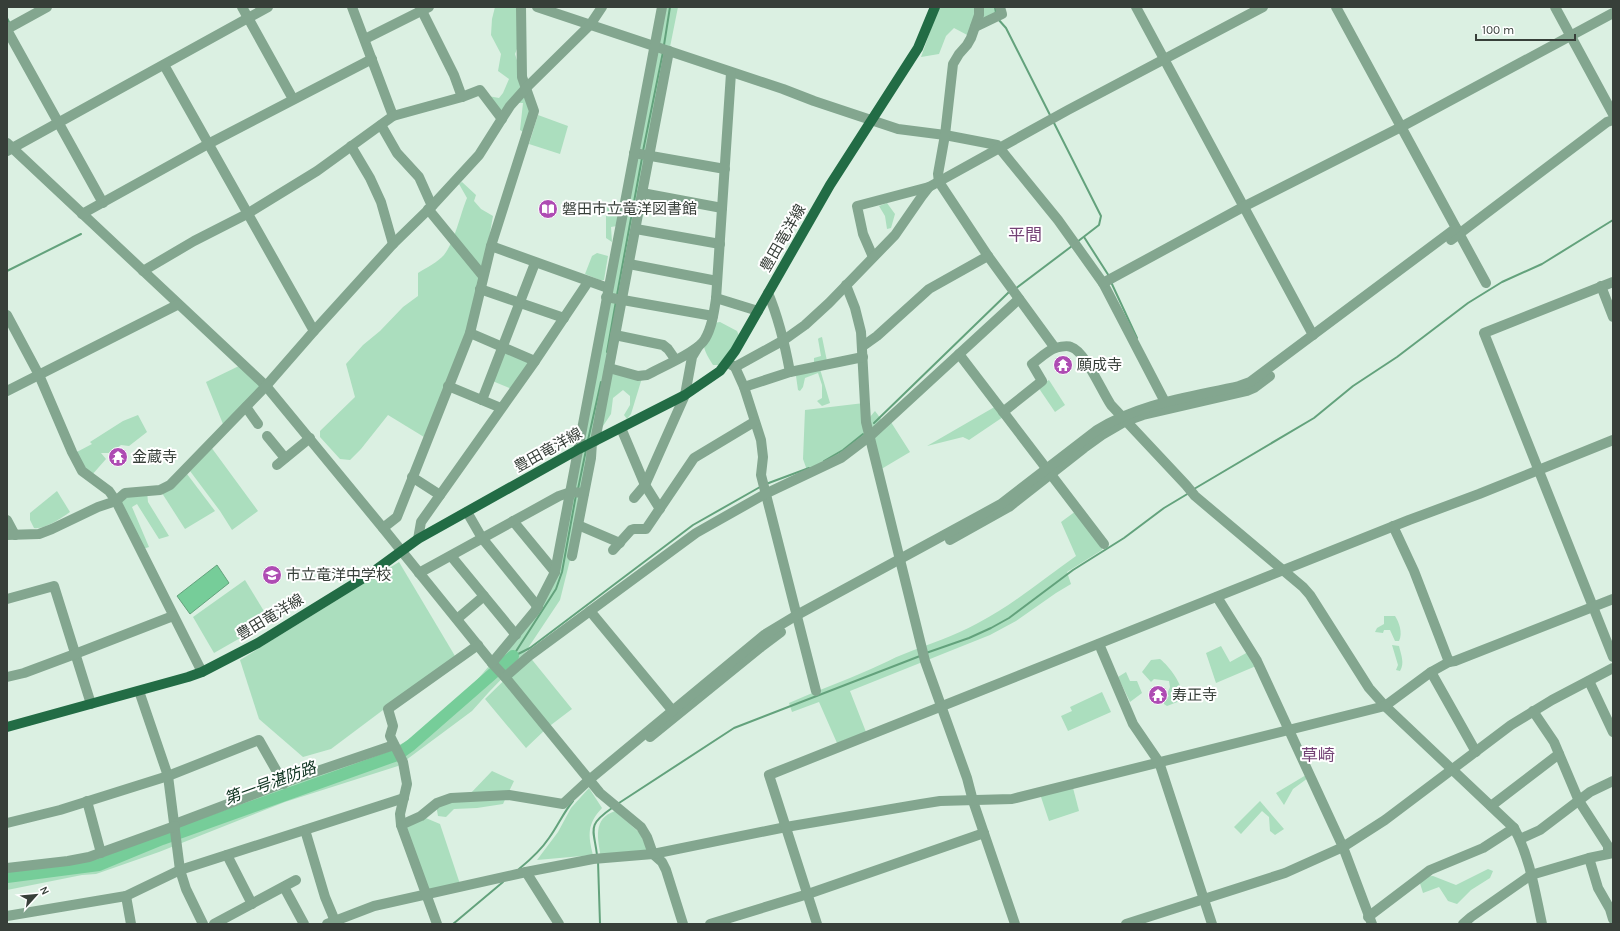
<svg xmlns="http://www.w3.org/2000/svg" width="1620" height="931" viewBox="0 0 1620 931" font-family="Karla,'Noto Sans JP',sans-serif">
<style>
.green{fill:#abdebe}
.water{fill:#76cd99;stroke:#63a27c}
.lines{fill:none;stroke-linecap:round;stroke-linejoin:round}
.stream{stroke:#63a27c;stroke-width:2}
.river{stroke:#76cd99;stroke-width:12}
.minor{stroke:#83a68f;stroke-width:10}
.major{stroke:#226c45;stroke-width:10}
.labels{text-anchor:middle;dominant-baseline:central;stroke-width:4;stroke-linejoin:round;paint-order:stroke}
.poi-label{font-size:15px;fill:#373f39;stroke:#fff;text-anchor:start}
.street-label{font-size:15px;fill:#373f39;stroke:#fff}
.water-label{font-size:16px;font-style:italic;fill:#0d331f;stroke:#fff}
.quarter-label{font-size:17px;fill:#734275;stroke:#fff}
</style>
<rect width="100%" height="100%" fill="#dbf0e2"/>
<g class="green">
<polygon points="495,7 522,7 522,36 515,54 532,107 523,132 520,130 523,103 511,103 502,116 488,96 499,98 503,93 509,79 498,71 501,54 491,35 492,19"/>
<polygon points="662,7 678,7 667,62 613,372 642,378 631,414 627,419 624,415 630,405 630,396 623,390 613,398 611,414 601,429 602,409 578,528 560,600 520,660 489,692 472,711 398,766 285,802 159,852 96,874 82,875 7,890 7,868 82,858 395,747 407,741 454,704 477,680 525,624 556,569"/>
<polygon points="938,7 1001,7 1001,12 975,27 971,37 954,28 946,36 939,54 921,57 931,29 933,14"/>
<polygon points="538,115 568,126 560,154 529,144"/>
<path d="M462,182l14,13 -2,6 7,8 12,7 -13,73 -10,44 -46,104 -36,-22 -27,34 -11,11 -10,-1 -20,-22v-6l35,-34 -9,-33 17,-19 17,-14 23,-24 15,-11v-23c8,-5 20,-11 26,-18 11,-14 16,-40 23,-57l-8,-14z"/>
<polygon points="610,202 615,203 617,208 617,226 611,227 612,242 606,238 606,204"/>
<polygon points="887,203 895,214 891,228 887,229 885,216 879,206"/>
<polygon points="597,253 608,256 604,280 600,280 585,274 592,256"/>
<path d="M720,322l17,9 4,9 -22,25h-6c-13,-21 -11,-21 1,-42z"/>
<polygon points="822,337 827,361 814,366 814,358 821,356 818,339 819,338"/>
<polygon points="505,348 535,361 514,390 490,380"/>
<polygon points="243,364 266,386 225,429 206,382"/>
<polygon points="820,369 830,403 822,406 817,401 822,398 822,385 818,373 805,378 803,387 800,391 798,390 796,376 801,372"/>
<polygon points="1049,380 1065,405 1055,412 1038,387"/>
<polygon points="864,403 870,417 875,411 884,423 889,419 910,452 878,471 870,436 808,473 803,459 805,410"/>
<polygon points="998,405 1006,415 969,440 963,437 927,446"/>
<polygon points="138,415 147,432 129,446 121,445 110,453 101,453 106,459 91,476 73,454 92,444 90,442 123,421"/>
<polygon points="211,447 258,511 232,530 220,511 190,471"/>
<polygon points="187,474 215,511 185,529 160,490"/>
<path d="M57,491l13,21c-8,6 -27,18 -36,16l-4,-8v-7z"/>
<polygon points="147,492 148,502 169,536 159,539 137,504 132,507 149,547 143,549 118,501 125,493"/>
<path d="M1076,511l28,33 -2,6 -35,22 4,12 -15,9 -40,28 -26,14 -140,56 16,41 -29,11 -18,-41 -27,10 -3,-9c27,-12 55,-22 82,-34 12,-5 22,-11 33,-15 25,-10 50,-18 74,-31 35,-18 65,-44 98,-67l-15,-34z"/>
<polygon points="399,562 455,656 331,749 303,757 259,719 240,660"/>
<polygon points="245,580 270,621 214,653 193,617"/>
<path d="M1384,616h11c4,6 8,17 4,25h-4l-5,-11h-6l-1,3 -8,-1 2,-4 7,-4z"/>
<path d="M1392,645l7,1c2,9 6,17 1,25l-4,-1 2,-5z"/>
<polygon points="1221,646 1230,662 1248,652 1256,666 1216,683 1206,653"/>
<polygon points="529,656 572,709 547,728 526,748 485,699"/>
<path d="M1160,659c10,8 22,25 23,37l-3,5 -13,5 -3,-2v-5l5,-3 -2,-2 3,-7 -1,-6 -15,-2 -3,3 -9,-10 9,-12z"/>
<polygon points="1126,672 1130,681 1137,681 1142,693 1130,702 1118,677"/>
<polygon points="1102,692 1111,712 1068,731 1061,716 1072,711 1070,707"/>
<polygon points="492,771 514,781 503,804 477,808 454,809 446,817 438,816 436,805 468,796"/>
<polygon points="1306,775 1308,778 1293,789 1284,805 1276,793"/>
<polygon points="1072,784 1079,811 1049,821 1039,791"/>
<path d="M589,788l13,20c-15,16 -14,27 -9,47l-56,5 21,-28 13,-24z"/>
<polygon points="1260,801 1284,829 1275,835 1270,831 1269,817 1262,811 1241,834 1234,827"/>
<path d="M615,811l25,22 8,18 -47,7c-3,-19 -9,-39 14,-47z"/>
<polygon points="421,816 440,824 461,887 429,894 401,825"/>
<polygon points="1488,869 1493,871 1490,878 1471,890 1457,904 1448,901 1439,887 1423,893 1418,877 1433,876 1456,885"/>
</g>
<polygon class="water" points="217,565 229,583 190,614 177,596"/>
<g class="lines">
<g class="stream">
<polyline points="995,7 996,13"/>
<polyline points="7,18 9,22"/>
<polyline points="998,19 1006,28 1050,115"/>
<polyline points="664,45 670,7"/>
<polyline points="1053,121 1101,216 1099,225 1077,242"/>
<polyline points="643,151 663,52"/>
<polyline points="1084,237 1109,276"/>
<polyline points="7,271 81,234"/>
<polyline points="1111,282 1137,338"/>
<polyline points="1015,289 1072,246"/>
<polyline points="617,295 642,158"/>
<polyline points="607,352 616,301"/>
<polyline points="874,423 1009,292"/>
<polyline points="588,440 601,382"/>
<polyline points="824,461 843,450 863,434"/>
<polyline points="766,484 809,468"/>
<polyline points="578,489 586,450"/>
<polyline points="1194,489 1314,418 1353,386 1397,357 1468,303 1502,282 1542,264 1613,220"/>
<polyline points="926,653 969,638 991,628 1009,618 1073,570 1124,538 1164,508 1189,493"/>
<polyline points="513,656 556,589 562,572 576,495"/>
<polyline points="514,656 530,648 693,525 760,487"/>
<polyline points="619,803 734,728 920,656"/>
<path d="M597,855c-3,-26 -11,-29 15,-47"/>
<polyline points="598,861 600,924"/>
<path d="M519,869c11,-9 22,-19 30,-31 9,-12 14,-25 24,-37"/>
<polyline points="453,924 503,882"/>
</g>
<polyline class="river" points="7,877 99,865 162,839 397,755 411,745 513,656"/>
<g class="minor">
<polyline points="242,7 293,99"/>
<polyline points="352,7 393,116"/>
<polyline points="420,7 454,75 462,97"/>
<polyline points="537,7 783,89 814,101 898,129 945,135 997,145 1058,220 1103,283 1165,402"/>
<polyline points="979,7 979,15 971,38 967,45 959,54 953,64 945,135 938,174 939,182 988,256 1055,348"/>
<polyline points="1136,7 1313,335"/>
<polyline points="1336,7 1486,283"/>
<polyline points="1555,7 1613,114"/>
<polyline points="975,27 1002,14 1000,7"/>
<polyline points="7,29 47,7"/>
<polyline points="7,30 103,203"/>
<polyline points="365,39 429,7"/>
<polyline points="164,65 314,331"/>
<polyline points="381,125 397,153 419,177 432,206"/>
<polyline points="7,143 266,386 383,528 492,663 505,677 600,793 641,827 647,837 653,854 662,862 666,870 683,924"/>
<polyline points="351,146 370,178 381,202 393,244"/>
<polyline points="7,151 268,7"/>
<polyline points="634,153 725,169"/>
<polyline points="642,193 722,208"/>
<polyline points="428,209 483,276"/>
<polyline points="82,214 210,143 372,59"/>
<polyline points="636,229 720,244"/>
<polyline points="1451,240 1607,122 1613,120"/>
<polyline points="491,246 608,288"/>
<polyline points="873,257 863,234 857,206 929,187"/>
<polyline points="629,264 717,281"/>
<polyline points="143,271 194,241 247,214 317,171 393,116 462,97 480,90 502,119"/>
<polyline points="1613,282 1484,333 1613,657"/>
<polyline points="1103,283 1243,207 1401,127 1613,13"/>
<polyline points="846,285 855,308 861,332 866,422 925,661 967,778 973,801 1015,924"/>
<polyline points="1601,286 1613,317"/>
<polyline points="480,289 564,318"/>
<path d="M768,293c11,26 17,52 22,79"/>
<polyline points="606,297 713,316"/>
<polyline points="716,298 758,311"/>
<polyline points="7,315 39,375 72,452 82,471 109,491 116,501 202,672"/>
<polyline points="470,333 535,361"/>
<polyline points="615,335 663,345 668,349 675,359"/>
<polyline points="863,346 877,336 929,289 988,256"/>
<polyline points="959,354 1104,544"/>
<polyline points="730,364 735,367 744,387 761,440 763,457 761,475 816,691"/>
<polyline points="735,367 784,340 805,325 829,303 895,235 922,196 929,187 1068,110 1263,7"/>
<path d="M609,368l29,8 9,-1c14,-8 51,-23 58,-36 7,-12 9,-27 11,-40l15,-226"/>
<polyline points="448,386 501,408"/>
<polyline points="744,387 790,372 863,357"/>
<polyline points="7,391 177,305"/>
<polyline points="482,400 535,263"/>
<polyline points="246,407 258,424"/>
<path d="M1003,412l39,-31 -10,-17c7,-5 15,-13 23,-16 4,-1 12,-3 16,-1 14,4 31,45 40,58l75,80 9,11 108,91 7,8 59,93 16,18 129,122c16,29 21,64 28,96"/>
<polyline points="621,428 645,485 660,509"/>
<polyline points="267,436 285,458"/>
<polyline points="595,441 669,51"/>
<polyline points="277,465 310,438"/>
<polyline points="412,477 440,495"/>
<polyline points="634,498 645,485 685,395 692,357 698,347"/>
<polyline points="467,512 482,538 538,607"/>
<polyline points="7,520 15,535"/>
<polyline points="513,521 555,572"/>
<polyline points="578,525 620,543"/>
<polyline points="1393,526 1414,571 1449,662"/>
<polyline points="383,528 397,517 470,333 491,246 534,111 522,77 521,7"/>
<polyline points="7,535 39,534 52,529 98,507 116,501 125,493 160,490 170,485 266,386 314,331 393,244 432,206 479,155 510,106 526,88 590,25 602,7"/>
<polyline points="418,539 421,522 535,361 588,282"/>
<polyline points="950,540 1009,507 1084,448 1102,435 1126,421 1143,415 1247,391 1254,388 1270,376"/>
<polyline points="613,550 631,530 634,529 646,529 694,458 754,422"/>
<polyline points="451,556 516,635"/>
<polyline points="572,556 591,458 592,442"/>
<polyline points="419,573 559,496 571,492 584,493"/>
<polyline points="1217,597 1257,661 1343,847 1372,924"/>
<polyline points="7,599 54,586 91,704"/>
<polyline points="590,611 672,710"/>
<polyline points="457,619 484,596"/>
<polyline points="1099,644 1133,724 1159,762 1212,924"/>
<polyline points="492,663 535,611 555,572 662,7"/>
<polyline points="1431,672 1476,752"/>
<polyline points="7,677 24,673 75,654 173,616"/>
<polyline points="505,677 529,656 696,533 765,494 841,458 870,436 1019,299"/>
<polyline points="1589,681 1613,732"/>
<polyline points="139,691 168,776 180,870 186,889 203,924"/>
<polyline points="1533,711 1554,742 1579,801 1608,846 1608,853"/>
<polyline points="650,737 761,647 781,632"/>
<polyline points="87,801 101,853"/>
<polyline points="1491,806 1559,754"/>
<polyline points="7,823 60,810 168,776 259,740 284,784"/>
<polyline points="175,824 294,779 394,745"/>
<path d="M401,825l20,-9 16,-13 14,-5 58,-3 54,9 26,-24 175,-145 33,-20 204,-111 96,-74c43,-27 94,-33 142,-44l11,-4 206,-154"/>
<polyline points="305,830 325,897 335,921"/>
<polyline points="1520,839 1540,830 1590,792 1613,781"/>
<polyline points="227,855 252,904"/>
<polyline points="1589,858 1598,888 1610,909 1613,919"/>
<polyline points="7,868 68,861 89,857 175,826"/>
<polyline points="526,872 559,924"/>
<polyline points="284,887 304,924"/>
<polyline points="126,896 131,924"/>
<polyline points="7,916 126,896 180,870 404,798"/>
<polyline points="1368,917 1430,870 1483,848 1514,828"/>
<polyline points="214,924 296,880"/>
<polyline points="327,924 374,906 526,872 593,859 653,854 786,827 921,804 940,801 1012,799 1385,706 1431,672 1449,662 1455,661 1613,599"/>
<polyline points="437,924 401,825 400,814 407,784 403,762 390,736 393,726 388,709 478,645"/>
<polyline points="710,924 808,894 984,833"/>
<polyline points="817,924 769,775 1409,520 1479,494 1613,440"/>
<polyline points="1126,924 1285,873 1343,847 1385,820 1511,725 1552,700 1613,668"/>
<polyline points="1463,924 1471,917 1531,875 1589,858 1613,853"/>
</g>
<polyline class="major" points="7,727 188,677 202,672 258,643 370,574 418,539 579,449 685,395 720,371 735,351 830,185 918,48 935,7"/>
</g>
<defs>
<symbol id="library-disc" viewBox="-11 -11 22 22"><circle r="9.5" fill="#ae4cb3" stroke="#fff"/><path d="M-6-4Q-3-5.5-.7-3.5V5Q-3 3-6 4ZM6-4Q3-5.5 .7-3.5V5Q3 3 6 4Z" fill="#fff"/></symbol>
<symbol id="temple-disc" viewBox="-11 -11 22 22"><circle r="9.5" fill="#ae4cb3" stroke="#fff"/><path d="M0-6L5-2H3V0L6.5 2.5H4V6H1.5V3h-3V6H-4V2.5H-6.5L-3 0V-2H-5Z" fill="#fff"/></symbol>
<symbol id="school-disc" viewBox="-11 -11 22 22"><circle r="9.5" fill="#ae4cb3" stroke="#fff"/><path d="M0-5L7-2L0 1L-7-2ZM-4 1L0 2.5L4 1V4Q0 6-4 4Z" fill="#fff"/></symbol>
</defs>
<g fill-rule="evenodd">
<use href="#library-disc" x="537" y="198" width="22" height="22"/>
<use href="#temple-disc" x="1052" y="354" width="22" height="22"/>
<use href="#temple-disc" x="107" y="446" width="22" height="22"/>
<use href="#school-disc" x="261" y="564" width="22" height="22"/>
<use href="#temple-disc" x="1147" y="684" width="22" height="22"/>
</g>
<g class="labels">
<g class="poi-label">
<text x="562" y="209">磐田市立竜洋図書館</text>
<text x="1077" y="365">願成寺</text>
<text x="132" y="457">金蔵寺</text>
<text x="286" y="575">市立竜洋中学校</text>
<text x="1172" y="695">寿正寺</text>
</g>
<g class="street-label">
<text transform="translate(783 238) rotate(-60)">豊田竜洋線</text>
<text transform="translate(548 450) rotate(-29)">豊田竜洋線</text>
<text transform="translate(270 617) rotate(-31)">豊田竜洋線</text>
</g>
<g class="water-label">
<text transform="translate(270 783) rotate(-20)">第一号湛防路</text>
</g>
<g class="quarter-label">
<text x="1025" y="235">平間</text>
<text x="1318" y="755">草崎</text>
</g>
</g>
<rect width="1620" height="931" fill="none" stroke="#373f39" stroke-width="16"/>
<g transform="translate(36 895) rotate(63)" stroke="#ffffff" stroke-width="3" paint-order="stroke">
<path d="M0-3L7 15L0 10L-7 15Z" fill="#373f39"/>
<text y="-6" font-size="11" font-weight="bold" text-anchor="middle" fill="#373f39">N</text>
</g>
<path d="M1476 34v6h99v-6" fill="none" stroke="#373f39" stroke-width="2"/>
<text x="1482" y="34" font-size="12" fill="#373f39" stroke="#ffffff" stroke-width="3" paint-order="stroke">100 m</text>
</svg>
